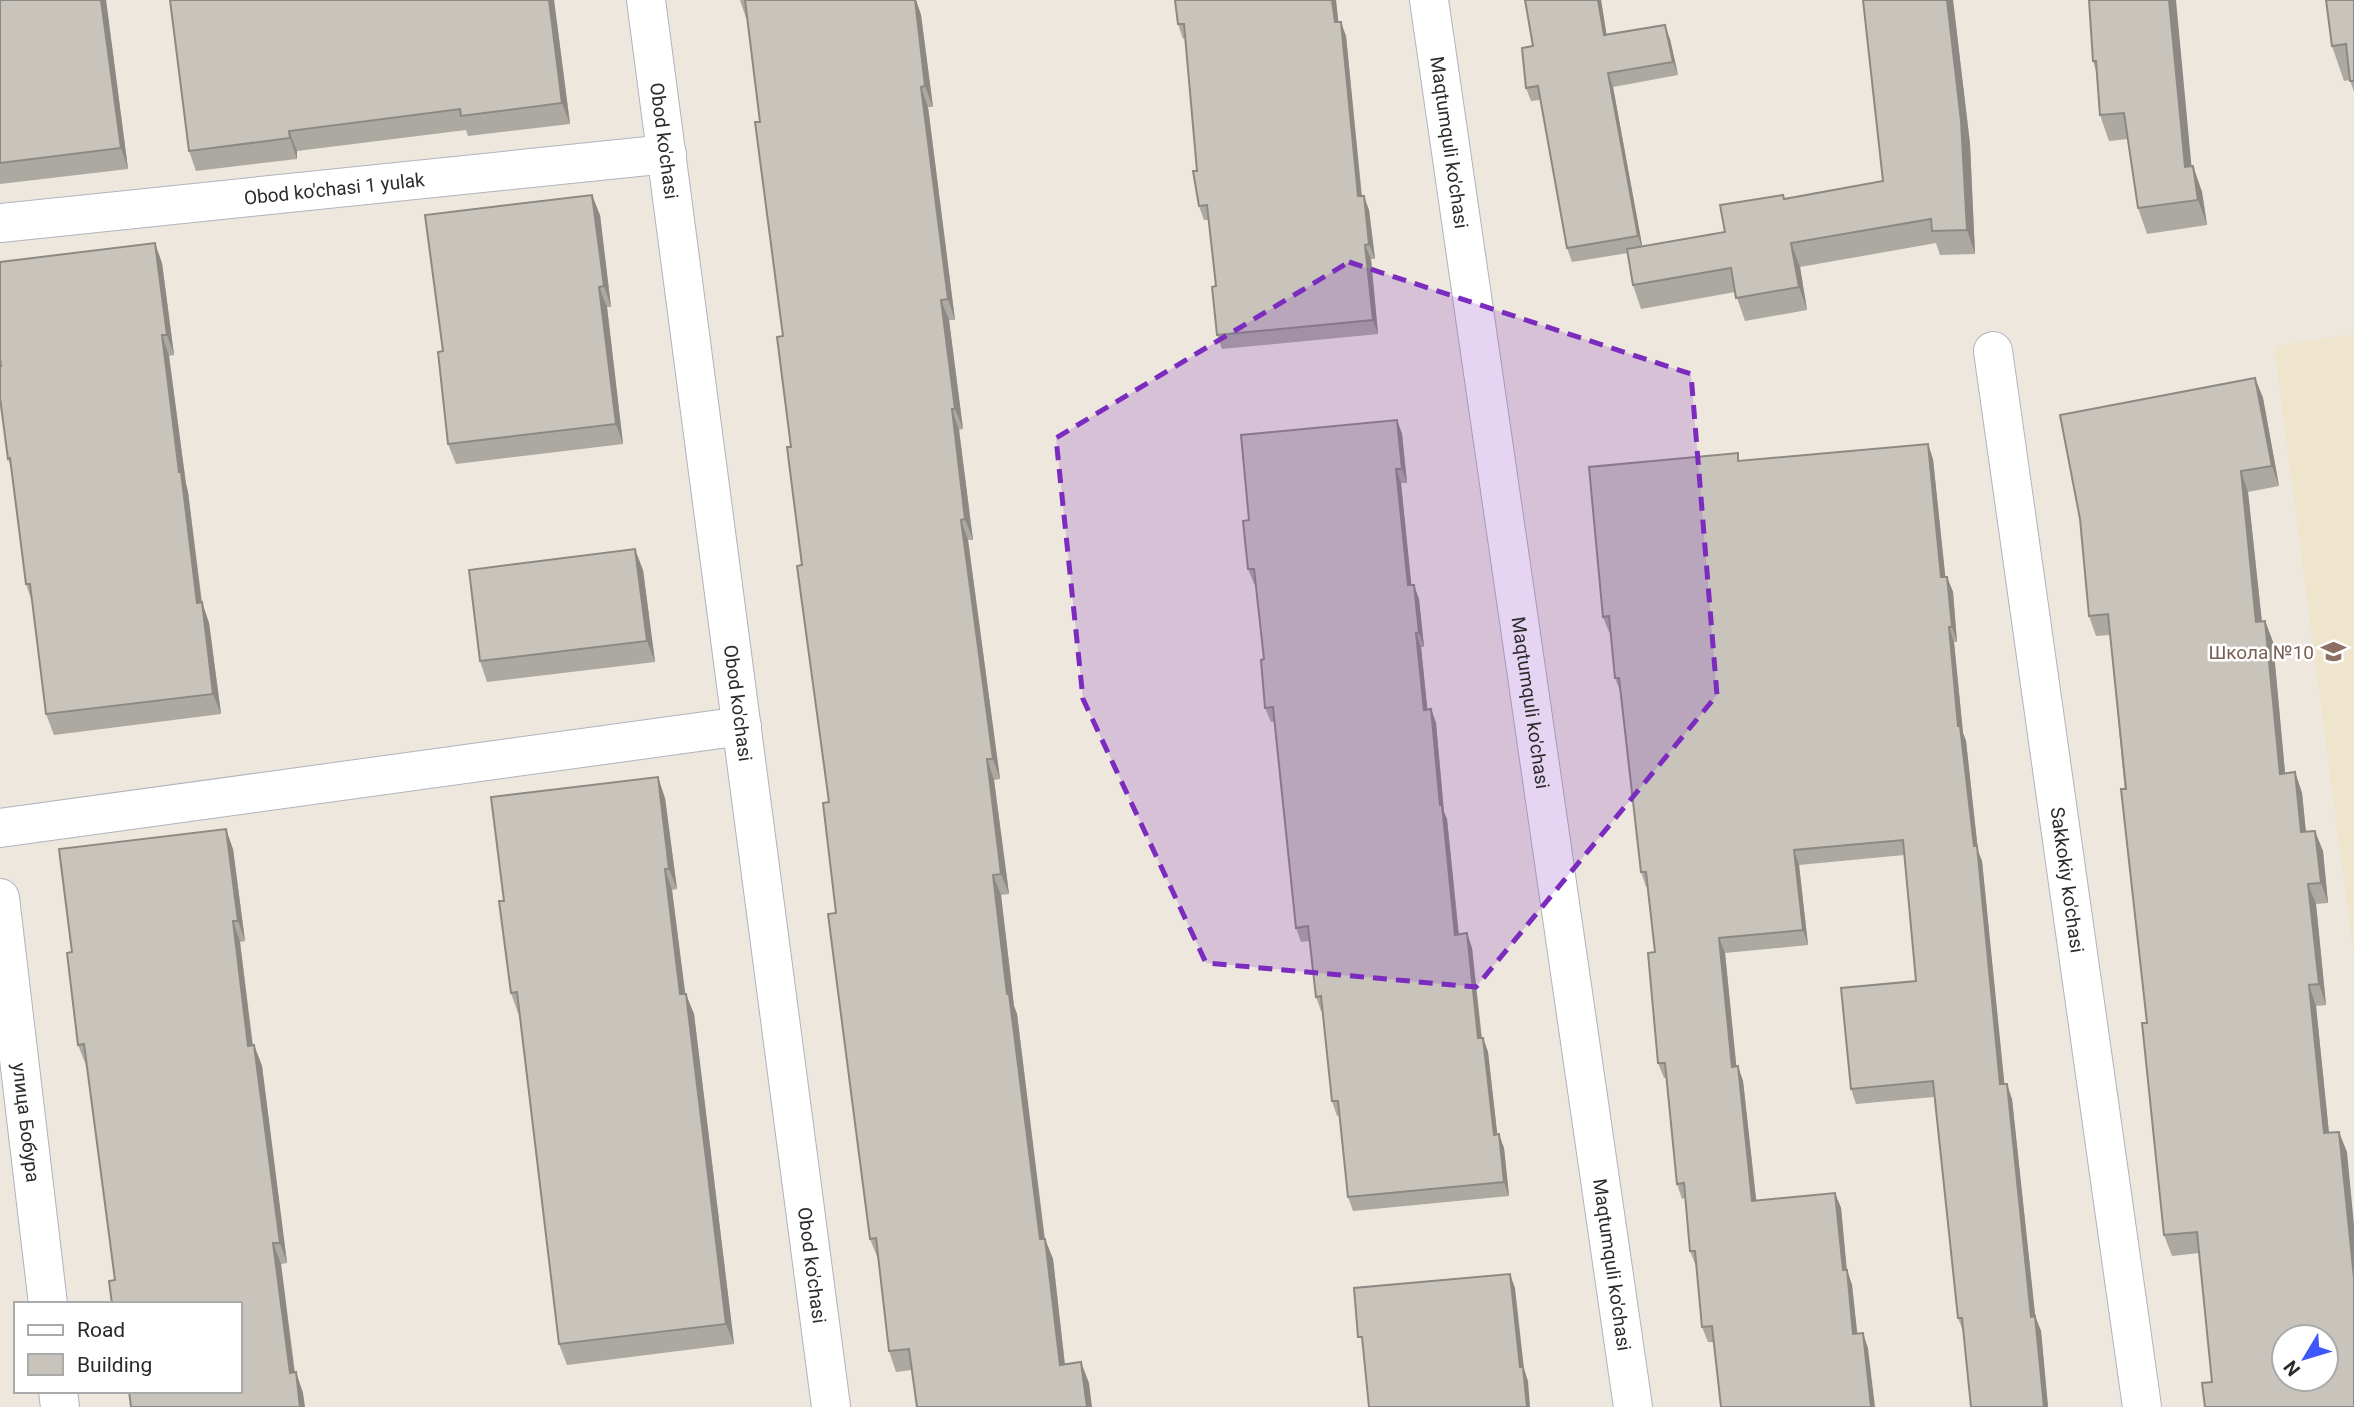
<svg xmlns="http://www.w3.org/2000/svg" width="2354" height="1407" viewBox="0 0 2354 1407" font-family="Roboto,sans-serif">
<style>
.education{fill:#eee5cc}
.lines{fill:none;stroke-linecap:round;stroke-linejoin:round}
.minor-casing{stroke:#b1b3be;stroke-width:40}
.minor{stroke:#fff;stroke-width:38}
.wall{fill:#aca9a2}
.shaded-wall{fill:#8c8984}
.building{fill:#c8c4bc;stroke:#8c8984;stroke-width:2;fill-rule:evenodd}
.marked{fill:#7b2cbf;fill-opacity:0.2;stroke:#7b2cbf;stroke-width:5;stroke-dasharray:14 9;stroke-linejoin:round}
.labels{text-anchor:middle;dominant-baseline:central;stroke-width:5;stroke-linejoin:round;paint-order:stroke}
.street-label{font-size:19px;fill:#2b2b2b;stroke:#fff}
.education-label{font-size:19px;fill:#785e54;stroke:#fff;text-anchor:end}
</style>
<rect width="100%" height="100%" fill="#ede7dd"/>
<polygon class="education" points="2354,334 2354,957 2274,346"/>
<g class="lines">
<defs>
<g id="minor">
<path id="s1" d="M646,0l185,1407"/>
<path id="s2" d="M1429,0l204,1407"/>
<path id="s3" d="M0,223l667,-69"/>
<path id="s4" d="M1993,351l149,1056"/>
<polyline points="0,828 742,726"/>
<path id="s5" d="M0,898l48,406"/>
<polyline points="58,1391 60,1407"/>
</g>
</defs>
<use href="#minor" class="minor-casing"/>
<use href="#minor" class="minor"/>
</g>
<g class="wall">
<polygon points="0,0 106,0 128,169 0,184"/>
<polygon points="170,0 554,0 570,124 468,136 466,130 297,151 297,159 196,171 189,151"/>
<polygon points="740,0 916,0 921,15 933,107 928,107 955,320 949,320 963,429 959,430 973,540 968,540 1000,779 994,780 1009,894 1001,895 1014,1006 1017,1014 1045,1239 1053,1259 1065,1364 1089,1383 912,1370 896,1372 889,1351 878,1259 870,1239 836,913 829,802 802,565 791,447 783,336 760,122 747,18 746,18"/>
<polygon points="1336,0 1338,22 1346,36 1362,196 1369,210 1375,259 1371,259 1378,334 1222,349 1217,335 1216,286 1209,220 1204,220 1199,206 1197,171 1185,38 1183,39 1178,24"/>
<polygon points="1525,0 1601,0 1606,34 1670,39 1678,75 1613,87 1642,246 1725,232 1784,199 1883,181 1863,0 1953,0 1970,144 1975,254 1940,255 1936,243 1800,267 1807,310 1745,321 1735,292 1641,309 1633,285 1628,253 1572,262 1567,248 1540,100 1531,101 1526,88 1533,46"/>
<polygon points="2089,0 2192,166 2193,166 2202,192 2207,225 2147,234 2138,208 2128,139 2109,141 2100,115 2096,71 2093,61"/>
<polygon points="2354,0 2354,92 2350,80 2344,81 2332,46"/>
<polygon points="600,215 611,307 607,307 623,444 456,464 448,444 443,351"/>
<polygon points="162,263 174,355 169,356 186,484 188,492 202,602 209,623 221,714 54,735 46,714 32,602 26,584 11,466 8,459"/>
<polygon points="2255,378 2263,398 2279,486 2248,492 2262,622 2265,621 2273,642 2285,773 2295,772 2302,793 2306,832 2323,851 2328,903 2316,904 2326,1005 2316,1006 2329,1133 2347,1152 2212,1382 2199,1253 2172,1256 2164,1235 2147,1023 2110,635 2096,636 2089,616"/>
<polygon points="1397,420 1402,434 1407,483 1401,483 1411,585 1419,599 1424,647 1421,647 1427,709 1431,709 1436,723 1444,812 1447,819 1459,934 1472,948 1482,1038 1483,1038 1488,1052 1497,1134 1504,1148 1509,1196 1353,1211 1348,1197 1340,1115 1337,1116 1332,1101 1323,1011 1321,1011 1316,997 1310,941 1301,942 1296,928 1274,722 1271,722 1265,708 1264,659 1256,583 1254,584 1248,569 1249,520"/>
<polygon points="1933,459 1945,577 1947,577 1953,592 1957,642 1954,642 1963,733 1966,741 1978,851 1982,861 2004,1084 2012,1099 2035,1316 2041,1331 2048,1407 1971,1407 1963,1331 1958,1318 1934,1097 1856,1104 1851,1089 1916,981 1904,855 1799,865 1808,945 1725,953 1736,1066 1743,1081 1756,1201 1835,1193 1841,1208 1847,1270 1852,1285 1857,1334 1868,1348 1708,1342 1702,1327 1696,1266 1690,1251 1685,1198 1682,1199 1677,1184 1666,1078 1664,1078 1658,1063 1655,952 1647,887 1646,887 1641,872 1621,693 1615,678 1611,632 1609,632 1603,617 1740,461"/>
<polygon points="643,570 655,662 487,682 480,661"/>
<polygon points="665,798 677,889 672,890 685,994 694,1014 734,1344 567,1365 559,1344 519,1013 518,1013 511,993 504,901"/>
<polygon points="233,849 245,941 240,942 253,1045 254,1045 262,1066 287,1263 281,1264 295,1372 303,1393 128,1393 127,1391 240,1391 115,1280 87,1065 86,1065 78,1045 72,952"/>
</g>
<g class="shaded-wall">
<polygon points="101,0 106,0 128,169 121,148"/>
<polygon points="549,0 554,0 570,124 562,103"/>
<polygon points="915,0 916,0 921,15 933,107 925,86"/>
<polygon points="1332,0 1336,0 1340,37 1335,22"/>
<polygon points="1598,0 1601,0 1609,49 1604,35"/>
<polygon points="1947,0 1953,0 1970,144 1975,254 1967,230"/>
<polygon points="2169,0 2176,0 2194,193 2185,167"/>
<polygon points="1341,22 1346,36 1363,211 1358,196"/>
<polygon points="1665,25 1670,39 1678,75 1673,62"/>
<polygon points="1608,73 1613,87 1643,250 1638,236"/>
<polygon points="921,87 928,107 955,320 948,299"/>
<polygon points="289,131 297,151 297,159 290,138"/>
<polygon points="2193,166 2202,192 2207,225 2198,200"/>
<polygon points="592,195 600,215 611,307 604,286"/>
<polygon points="1364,196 1369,210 1375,259 1369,244"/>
<polygon points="155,243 162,263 174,355 167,335"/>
<polygon points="1791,243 1800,267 1807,310 1799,287"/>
<polygon points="1365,245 1371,259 1378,334 1373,320"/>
<polygon points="599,287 607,307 623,444 616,424"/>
<polygon points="941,300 949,320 963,429 955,409"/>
<polygon points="162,335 169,356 186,484 188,492 204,623 197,603"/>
<polygon points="2255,378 2263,398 2279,486 2272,466"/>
<polygon points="952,409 959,430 973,540 965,519"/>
<polygon points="1397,420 1402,434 1407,483 1402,469"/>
<polygon points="1928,444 1933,459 1947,592 1941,577"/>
<polygon points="1396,469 1401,483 1413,600 1408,585"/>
<polygon points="2241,471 2248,492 2264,642 2256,622"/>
<polygon points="961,520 968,540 1000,779 993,759"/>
<polygon points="635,549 643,570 655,662 647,641"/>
<polygon points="1947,577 1953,592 1957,642 1952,627"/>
<polygon points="1414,585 1419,599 1424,647 1419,633"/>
<polygon points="202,602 209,623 221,714 213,694"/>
<polygon points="2265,621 2273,642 2287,794 2280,774"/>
<polygon points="1949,627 1954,642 1963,733 1966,741 1978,851 1982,861 2006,1099 2000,1084 1958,726"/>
<polygon points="1416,633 1421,647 1429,724 1424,710"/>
<polygon points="1431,709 1436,723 1444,812 1447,819 1460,949 1455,935 1440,805"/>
<polygon points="987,759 994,780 1009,894 1001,874"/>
<polygon points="2295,772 2302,793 2308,853 2301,832"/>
<polygon points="658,777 665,798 677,889 669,869"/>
<polygon points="226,829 233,849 245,941 238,921"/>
<polygon points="2315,831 2323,851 2328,903 2321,883"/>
<polygon points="1794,850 1799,865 1808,945 1803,930"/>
<polygon points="665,869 672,890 688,1015 680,994"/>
<polygon points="993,875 1001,895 1014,1006 1017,1014 1047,1260 1040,1239 1007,994"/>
<polygon points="2308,884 2316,904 2326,1005 2319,984"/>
<polygon points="233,921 240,942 255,1067 248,1046"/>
<polygon points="1467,933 1472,948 1483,1053 1478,1038"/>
<polygon points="1719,938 1725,953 1738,1082 1732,1067"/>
<polygon points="2309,985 2316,1006 2331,1153 2324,1133"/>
<polygon points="686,994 694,1014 734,1344 726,1324"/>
<polygon points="1483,1038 1488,1052 1499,1149 1494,1135"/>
<polygon points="254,1045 262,1066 287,1263 280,1243"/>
<polygon points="1738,1066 1743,1081 1758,1216 1752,1201"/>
<polygon points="2007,1084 2012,1099 2037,1332 2031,1317"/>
<polygon points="2339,1132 2347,1152 2354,1225 2354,1278"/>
<polygon points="1499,1134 1504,1148 1509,1196 1504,1182"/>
<polygon points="1835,1193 1841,1208 1848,1285 1843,1270"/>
<polygon points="1045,1239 1053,1259 1067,1385 1060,1365"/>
<polygon points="273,1243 281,1264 297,1394 290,1373"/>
<polygon points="1847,1270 1852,1285 1859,1349 1853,1334"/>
<polygon points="1510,1274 1515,1288 1524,1369 1528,1381 1530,1407 1527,1407 1520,1367"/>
<polygon points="2035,1316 2041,1331 2048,1407 2044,1407"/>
<polygon points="1863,1333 1868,1348 1875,1407 1871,1407"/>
<polygon points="1081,1362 1089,1383 1092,1407 1087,1407"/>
<polygon points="296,1372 303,1393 305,1407 300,1407"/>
</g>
<g class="building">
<polygon points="0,0 101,0 121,148 0,163"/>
<polygon points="170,0 549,0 562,103 461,116 460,109 289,131 290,138 189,151"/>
<polygon points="745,0 915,0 925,86 921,87 948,299 941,300 955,409 952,409 965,519 961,520 993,759 987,759 1001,874 993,875 1007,994 1009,994 1040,1239 1045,1239 1060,1365 1081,1362 1087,1407 917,1407 909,1349 889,1351 876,1238 870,1239 828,914 836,913 823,803 829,802 797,566 802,565 787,447 791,447 777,337 783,336 755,122 760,122"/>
<polygon points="1175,0 1332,0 1335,22 1341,22 1358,196 1364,196 1369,244 1365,245 1373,320 1217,335 1212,287 1216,286 1207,205 1199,206 1193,171 1197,171 1184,24 1178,24"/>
<polygon points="1525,0 1598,0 1604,35 1665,25 1673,62 1608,73 1638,236 1567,248 1538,86 1526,88 1522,48 1533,46"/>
<polygon points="1863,0 1947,0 1961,121 1967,230 1932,231 1931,219 1791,243 1799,287 1736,298 1731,268 1633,285 1627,249 1725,232 1720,205 1783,195 1784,199 1883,181"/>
<polygon points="2089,0 2169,0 2185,167 2193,166 2198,200 2138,208 2124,113 2100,115 2096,61 2093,61"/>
<polygon points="2326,0 2354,0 2354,81 2350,81 2346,44 2332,46"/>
<polygon points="592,195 604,286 599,287 616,424 448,444 438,352 443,351 425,215"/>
<polygon points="155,243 167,335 162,335 179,472 181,472 197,603 202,602 213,694 46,714 30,584 26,584 10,458 8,459 0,398 0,366 1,366 0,358 0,262"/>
<path d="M2255,378l17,88 -31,5 15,151 9,-1 15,153 15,-2 6,60 14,-1 6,52 -13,1 11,100 -10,1 15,148 15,-1 15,146v129h-149l-3,-24 10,-1 -15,-150 -33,3 -22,-212h5l-26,-234h5l-18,-175 -19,2 -9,-97 -20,-104zM2284,1337h42v42h-42z"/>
<polygon points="1397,420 1402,469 1396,469 1408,585 1414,585 1419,633 1416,633 1424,710 1431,709 1440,805 1442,805 1455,935 1467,933 1478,1038 1483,1038 1494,1135 1499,1134 1504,1182 1348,1197 1338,1101 1332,1101 1321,996 1316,997 1308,926 1296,928 1273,707 1265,708 1261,660 1264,659 1254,569 1248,569 1243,521 1249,520 1241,435"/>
<polygon points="1928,444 1941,577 1947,577 1952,627 1949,627 1958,726 1960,726 1974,846 1977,846 2000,1084 2007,1084 2031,1317 2035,1316 2044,1407 1971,1407 1962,1318 1958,1318 1933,1081 1851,1089 1841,988 1916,981 1903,840 1794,850 1803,930 1719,938 1732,1067 1738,1066 1752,1201 1835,1193 1843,1270 1847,1270 1853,1334 1863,1333 1871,1407 1721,1407 1712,1326 1702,1327 1695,1251 1690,1251 1684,1183 1677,1184 1665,1063 1658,1063 1648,953 1655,952 1646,872 1641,872 1619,678 1615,678 1609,616 1603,617 1589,467 1738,453 1738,461"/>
<polygon points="635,549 647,641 480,661 469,570"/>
<polygon points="658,777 669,869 665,869 680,994 686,994 726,1324 559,1344 517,992 511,993 499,901 504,901 491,797"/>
<polygon points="226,829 238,921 233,921 248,1046 254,1045 280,1243 273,1243 290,1373 296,1372 300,1407 131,1407 129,1391 240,1391 240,1304 112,1304 109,1281 115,1280 84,1044 78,1045 67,953 72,952 59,849"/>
<polygon points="1510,1274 1520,1367 1523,1367 1527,1407 1369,1407 1362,1337 1358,1337 1354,1288"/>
</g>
<path class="marked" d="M1349,262l342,112 26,321 -241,292 -270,-24 -123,-264 -27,-261z"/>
<defs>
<symbol id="school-bare" viewBox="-9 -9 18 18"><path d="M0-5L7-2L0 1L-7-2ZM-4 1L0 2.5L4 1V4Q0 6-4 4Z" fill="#8d6e63" stroke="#fff" stroke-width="2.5" paint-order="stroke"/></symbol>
</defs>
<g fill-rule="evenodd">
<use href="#school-bare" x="2316" y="634" width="35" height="35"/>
</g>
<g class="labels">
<g class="street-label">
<text stroke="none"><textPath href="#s1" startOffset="142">Obod ko'chasi</textPath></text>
<text stroke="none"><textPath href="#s2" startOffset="144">Maqtumquli ko'chasi</textPath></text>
<text stroke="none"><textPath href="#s3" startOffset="336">Obod ko'chasi 1 yulak</textPath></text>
<text stroke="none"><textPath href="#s1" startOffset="709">Obod ko'chasi</textPath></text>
<text stroke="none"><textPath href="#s2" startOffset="710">Maqtumquli ko'chasi</textPath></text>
<text stroke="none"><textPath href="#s4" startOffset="534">Sakkokiy ko'chasi</textPath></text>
<text stroke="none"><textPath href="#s5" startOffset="226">улица Бобура</textPath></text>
<text stroke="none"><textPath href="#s2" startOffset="1278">Maqtumquli ko'chasi</textPath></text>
<text stroke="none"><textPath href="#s1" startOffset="1276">Obod ko'chasi</textPath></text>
</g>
<g class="education-label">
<text x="2314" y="652">Школа №10</text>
</g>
</g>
<rect x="14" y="1302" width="228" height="91" fill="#ffffff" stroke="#aaaaaa" stroke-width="2"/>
<rect x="28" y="1325" width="35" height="10" fill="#ffffff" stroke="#aaaaaa" stroke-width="2"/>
<text x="77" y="1337" font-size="21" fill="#2b2b2b">Road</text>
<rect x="28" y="1354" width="35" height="21" fill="#c8c4bc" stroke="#aaaaaa" stroke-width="2"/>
<text x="77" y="1372" font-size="21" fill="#2b2b2b">Building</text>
<g transform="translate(2305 1358) rotate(232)"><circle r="33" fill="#ffffff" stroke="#aaaaaa" stroke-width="2"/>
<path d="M0-5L12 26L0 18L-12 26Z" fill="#3d57fa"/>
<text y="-10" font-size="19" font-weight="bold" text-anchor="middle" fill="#2b2b2b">N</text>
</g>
</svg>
